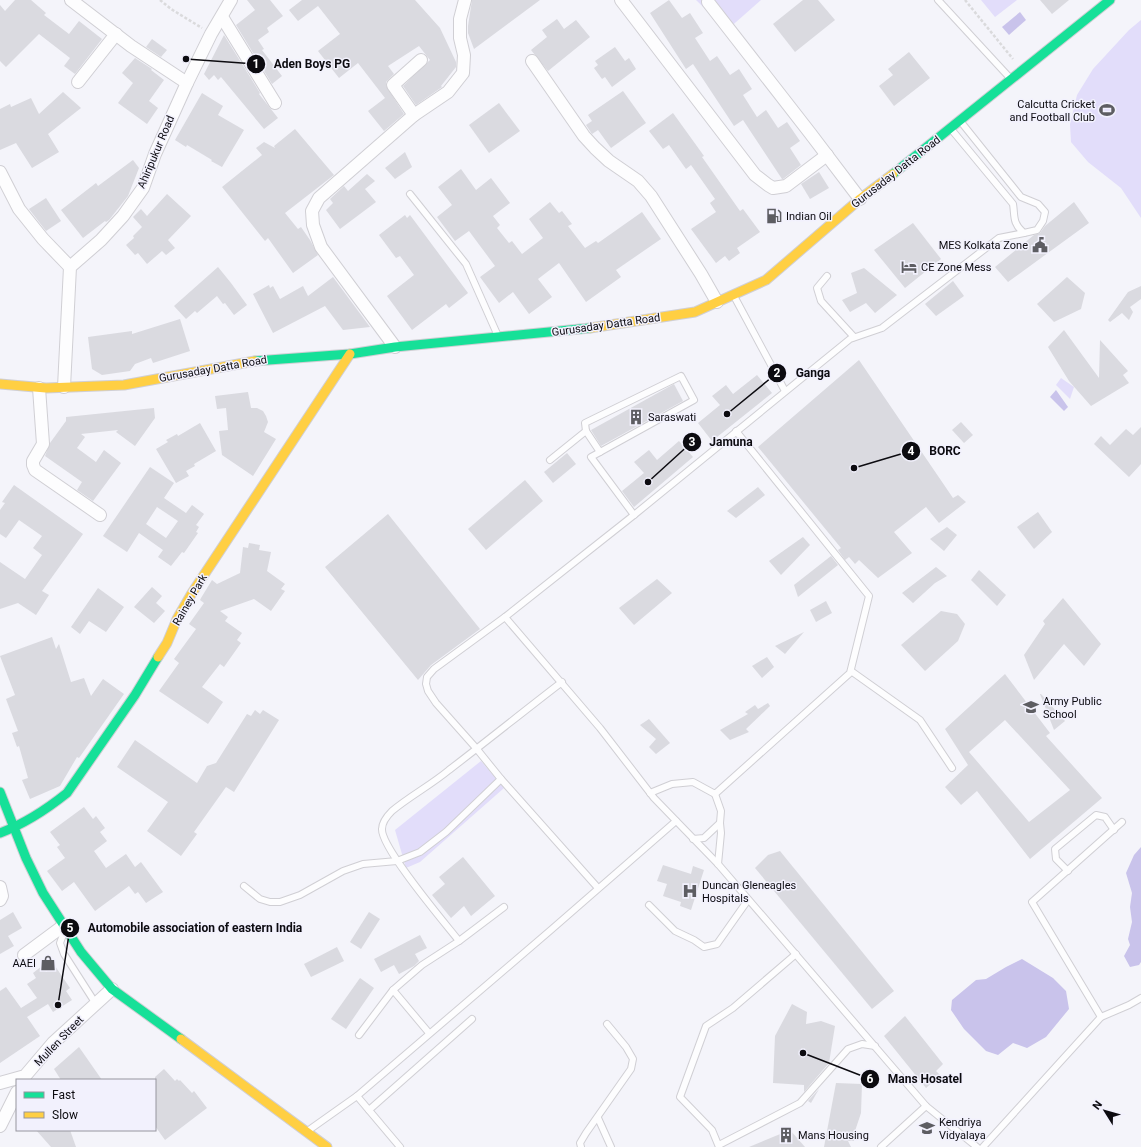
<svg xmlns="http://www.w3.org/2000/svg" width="1141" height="1147" viewBox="0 0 1141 1147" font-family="Roboto,sans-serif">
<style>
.green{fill:#e2ddfa}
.water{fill:#c9c3eb}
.building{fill:#dadae0;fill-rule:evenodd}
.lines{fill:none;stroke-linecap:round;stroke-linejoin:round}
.lane-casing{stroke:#d0cfd4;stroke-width:8}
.street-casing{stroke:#d0cfd4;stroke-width:14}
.fast-casing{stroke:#d0cfd4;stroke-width:11}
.slow-casing{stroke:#d0cfd4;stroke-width:11}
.path{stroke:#dadadc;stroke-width:2.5;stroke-dasharray:3 2;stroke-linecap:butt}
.lane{stroke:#fdfdfe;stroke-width:6}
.street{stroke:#fdfdfe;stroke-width:12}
.fast{stroke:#16e098;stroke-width:9}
.slow{stroke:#ffcf43;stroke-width:9}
.labels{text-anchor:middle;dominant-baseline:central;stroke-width:3;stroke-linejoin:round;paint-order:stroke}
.poi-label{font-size:11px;fill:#0c0b10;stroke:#f2f1fd;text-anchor:start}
.street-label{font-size:11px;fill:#0c0b10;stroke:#f2f1fd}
.leader{fill:none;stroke:#0c0b10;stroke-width:1.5}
.callout-dot{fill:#0c0b10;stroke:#f2f1fd;stroke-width:1.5}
.mark-label{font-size:12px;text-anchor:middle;font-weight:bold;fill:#fff}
.callout-label{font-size:12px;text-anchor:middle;font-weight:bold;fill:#0c0b10;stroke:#f2f1fd;stroke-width:3;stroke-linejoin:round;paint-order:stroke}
</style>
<rect width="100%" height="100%" fill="#f4f4fa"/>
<g class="green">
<polygon points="696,0 761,0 727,30"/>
<polygon points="981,0 1017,0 995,17"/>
<polygon points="1141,20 1141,218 1121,188 1088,162 1071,142 1070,124 1077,95 1093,69 1129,30"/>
<polygon points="1061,378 1074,387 1070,399 1056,385"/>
<polygon points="481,761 504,788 420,862 406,868 395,830"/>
</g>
<g class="water">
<polygon points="1020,12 1026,20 1009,35 1002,27"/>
<polygon points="1056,390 1068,407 1064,411 1050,397"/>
<polygon points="1141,847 1141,962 1139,965 1130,967 1124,956 1130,945 1128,939 1132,922 1130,907 1132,893 1126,873 1134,855"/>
<polygon points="1022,959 1053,978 1066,991 1069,1009 1046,1037 1027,1048 1013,1043 998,1055 986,1051 964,1029 951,1010 952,1000 976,980 986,979 1006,967"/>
</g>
<g class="building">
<polygon points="15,0 31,0 46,13 44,15 69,34 79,21 102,39 75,74 64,66 70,58 39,34 6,67 0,61 0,5 5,11"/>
<polygon points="247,0 270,0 283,16 267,28 269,32 258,40 264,49 262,50 282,76 272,84 236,25 255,10"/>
<polygon points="302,0 415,0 440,28 456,62 456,67 441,86 442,87 416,105 403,86 430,60 419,46 388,66 394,74 386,82 386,86 404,114 384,131 368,111 385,98 358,63 339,78 318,51 340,34 318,6 298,21 289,10"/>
<polygon points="472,0 540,0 474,49 468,33 468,26"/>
<polygon points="669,0 682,18 690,13 703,33 695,38 710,61 717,56 730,75 739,69 752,89 743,95 757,117 766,110 778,128 787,122 800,141 790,148 801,165 783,179 782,179 743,120 734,126 693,64 686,69 650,13"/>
<polygon points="803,0 818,0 835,20 795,52 773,24"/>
<polygon points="1040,0 1069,0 1052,14"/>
<polygon points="557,19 564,29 576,20 590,37 548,71 531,50 547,37 542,30"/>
<polygon points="224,35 260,93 259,94 278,118 264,129 221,77 218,80 214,75 209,80 204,74"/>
<polygon points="152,39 167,50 161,57 146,47"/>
<polygon points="615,47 625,61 629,58 636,69 612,87 605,77 602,79 594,68 598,65 595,61"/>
<polygon points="909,52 930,78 894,106 879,86 893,75 888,69"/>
<polygon points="135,58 152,69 151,70 164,80 149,101 158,108 147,124 118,103 133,83 122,73"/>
<polygon points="623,91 646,123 611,148 598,130 592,134 586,125 592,121 588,115"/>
<polygon points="63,92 81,108 48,134 59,152 32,168 16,143 0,150 0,109 10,104 11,107 31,98 39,114"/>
<polygon points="202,93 223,106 218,115 244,130 222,167 211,161 212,160 187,145 186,147 175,140"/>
<polygon points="499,103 520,131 489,153 469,125"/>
<polygon points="673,113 704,156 702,157 740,211 743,209 760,232 737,248 740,253 729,261 725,256 716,263 691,229 716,212 710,203 715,199 691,165 686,169 669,145 663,149 649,131"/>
<polygon points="295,129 334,175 285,213 298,229 301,227 310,240 318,255 293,273 268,238 265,241 222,187 262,155 256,148 264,142 275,148 274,146"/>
<polygon points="405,152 412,167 395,179 385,168"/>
<polygon points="133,160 139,168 128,196 109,220 106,222 105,221 83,238 61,210 96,183 98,186"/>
<polygon points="461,169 476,190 491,178 510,203 493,216 500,225 497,228 509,243 512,241 522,254 543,238 529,219 550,202 559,213 562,211 572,224 568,226 585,248 596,241 598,243 642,212 661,239 616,270 621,277 586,302 559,263 538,279 552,297 529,314 513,292 499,303 480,277 495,266 469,231 455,241 437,217 452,205 438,187"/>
<polygon points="819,172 829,188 810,199 801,184"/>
<polygon points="367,174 375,181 365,189 376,202 340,229 326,210 333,203 330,199 344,186 348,191"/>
<polygon points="167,194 191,216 168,240 175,248 166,255 162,251 147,264 138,253 135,255 126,245 134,238 133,236 142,227 133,217 141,209 147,216"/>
<polygon points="46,198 61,221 46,231 29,209"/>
<polygon points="1074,202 1089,223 1008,282 995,267 1034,235 1040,233 1045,226"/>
<polygon points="405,215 407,218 410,215 468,293 449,308 446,304 412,330 387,296 414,275 400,256 396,258 379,235"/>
<polygon points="913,223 941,259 905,288 874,250"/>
<polygon points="218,267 231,283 247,305 234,315 225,303 223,304 217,296 197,313 195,311 186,319 174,306"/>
<polygon points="864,268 897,295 875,313 866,303 850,312 842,300 857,293 851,273"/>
<polygon points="333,277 370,327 343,330 325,306 273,333 253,294 269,285 270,288 273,286 280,299 303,286 308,296"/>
<polygon points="1067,277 1085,293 1081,309 1054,322 1037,304"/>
<polygon points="953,281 964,296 936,316 925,304"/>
<polygon points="1141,286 1141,299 1130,307 1133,312 1129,320 1122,313 1110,322 1108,320 1128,292"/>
<polygon points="180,319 190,351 153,363 151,358 135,364 130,371 102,375 92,369 88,337 132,331 132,334"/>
<polygon points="1064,330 1099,378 1100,340 1128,371 1123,375 1129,383 1091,406 1069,381 1048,347"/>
<polygon points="859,360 953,498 958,495 966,502 939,523 926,507 894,532 912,553 878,578 859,560 855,564 849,557 845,560 838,550 841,548 758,447"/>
<polygon points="757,375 772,393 712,441 698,423 720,405 712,396 726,385 733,394"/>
<polygon points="674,384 683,401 601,446 591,430"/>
<polygon points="248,392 251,408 257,408 263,411 266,416 268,422 264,432 276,439 253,476 222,455 219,431 228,430 226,408 217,409 215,396"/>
<polygon points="154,408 155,418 135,446 116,432 118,430 81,434 85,437 77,448 96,462 104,450 121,463 93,501 77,490 82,482 45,456 50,443 66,421 66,417"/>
<polygon points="961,422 973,435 964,443 952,430"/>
<polygon points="200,423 216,451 194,464 195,466 186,471 189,476 176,483 156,449 168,442 166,440 177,434 178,436"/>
<polygon points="1141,427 1141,464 1129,477 1094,444 1101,436 1110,445 1126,429 1133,435"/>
<polygon points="679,441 693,457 634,507 622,491 644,473 634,462 649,450 657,460"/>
<polygon points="567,453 576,464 553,483 544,472"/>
<path d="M150,467l24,16 -10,15 22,15 6,-8 12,9 -8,11 3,2 -3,5 2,1 -14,20 -2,-1 -11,14 -13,-9 5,-7 -24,-17 -12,19 -24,-16zM157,507l21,14 -12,17 -20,-14z"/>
<polygon points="525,480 543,501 486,550 468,529"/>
<polygon points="14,485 83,534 42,591 49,595 36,615 18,603 0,609 0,562 25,579 42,555 33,548 42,536 19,520 6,538 0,534 0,510 5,503 2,502"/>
<polygon points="758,487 765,495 736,518 727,511"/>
<polygon points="1038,512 1052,532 1034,549 1017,527"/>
<polygon points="388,514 480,629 431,665 418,680 325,567"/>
<polygon points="947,527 957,535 944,551 930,539"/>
<polygon points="803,537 810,545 781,575 769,561"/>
<polygon points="249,543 260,545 259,550 271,552 267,571 285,584 281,589 285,591 271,611 254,599 220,611 228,617 225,621 242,633 237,640 241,643 224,667 220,664 202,687 223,702 208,724 159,691 179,663 174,659 196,629 189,624 204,603 200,600 201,598 212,580 217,584 240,573 243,547 248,548"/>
<polygon points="831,556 838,565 798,597 794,585"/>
<polygon points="936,567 947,576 935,583 913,603 902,593"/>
<polygon points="979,570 1006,595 997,606 971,580"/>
<polygon points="657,579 672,593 634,625 619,608"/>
<polygon points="152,587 162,596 156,603 165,611 154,623 134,607"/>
<polygon points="98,588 124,607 106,632 89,621 80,634 71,627"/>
<polygon points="1063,598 1101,644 1084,666 1064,644 1034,680 1024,655 1045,624 1043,621"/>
<polygon points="826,601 832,613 816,622 810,610"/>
<polygon points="941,611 957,614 965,624 958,641 925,671 901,645"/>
<polygon points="804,632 785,654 775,646"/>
<polygon points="52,637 56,649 59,644 71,682 84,678 91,696 103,679 124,694 79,758 77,757 60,786 30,799 22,780 28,778 19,746 17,747 12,733 18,731 6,699 15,695 0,656"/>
<polygon points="767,657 774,667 762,678 752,666"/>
<path d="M1005,674l45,59 -4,3 56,62 -72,61 -53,-68 -16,14 -16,-18 23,-22 -23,-36zM1005,720l65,70 -41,32 -60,-70z"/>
<polygon points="1040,694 1041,694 1065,721 1054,730"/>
<polygon points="768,703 770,706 746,729 749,732 730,740 720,730 748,714 745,712 755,705 758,709"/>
<polygon points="255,710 260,714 263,710 279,720 234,792 226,787 194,832 197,834 181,856 147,831 168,802 117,767 135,740 197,783 207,766 216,763 247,714 251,716"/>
<polygon points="649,719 670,743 656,754 649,747 656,739 640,725"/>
<polygon points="84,807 93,819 96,816 105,828 100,832 107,841 94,851 106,868 126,854 135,867 141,862 163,892 146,903 138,892 135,894 129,886 95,911 74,882 62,891 47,871 65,858 57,847 60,845 50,832"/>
<polygon points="780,851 894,991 872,1009 755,868 768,855"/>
<polygon points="463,857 495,896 471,916 464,906 451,918 432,895 445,884 439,877"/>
<polygon points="663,865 691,874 693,866 704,870 691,910 680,906 681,902 663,896 667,884 657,881"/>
<polygon points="13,912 22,928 8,936 14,946 0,954 0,920"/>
<polygon points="369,912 380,919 361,949 350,942"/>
<polygon points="420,935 427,948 415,954 419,961 414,966 399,974 394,965 381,972 374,959"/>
<polygon points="337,947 344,961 311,977 304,964"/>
<polygon points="42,966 46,972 55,966 70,988 66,991 72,1000 53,1012 48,1004 27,1017 40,1036 0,1063 0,991 6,987 21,1008 37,998 27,984 36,978 33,973"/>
<polygon points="360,978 374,988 346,1029 331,1019"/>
<polygon points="792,1004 807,1012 806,1024 821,1021 835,1026 829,1063 804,1092 804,1085 773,1083 775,1036"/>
<polygon points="905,1016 943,1064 936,1071 940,1075 926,1088 884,1036"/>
<polygon points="79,1047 102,1080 61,1080 54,1069"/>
<polygon points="164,1069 175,1081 177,1079 179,1081 180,1080 192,1093 194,1091 207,1108 165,1140 155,1126 155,1077"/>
<polygon points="836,1083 862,1084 861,1113 855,1131 854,1141 848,1141 851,1147 824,1147"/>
<polygon points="819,1089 811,1103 808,1101"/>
<polygon points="36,1130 70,1130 76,1147 51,1147"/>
<polygon points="790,1130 805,1147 749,1147"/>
</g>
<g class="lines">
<defs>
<g id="lane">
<polyline points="938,0 1010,78"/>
<path d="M951,129l62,75c2,12 -1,19 11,29l13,-3 6,-9 2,-9 -7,-8 -17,-7 -60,-75"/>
<polyline points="410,194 466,264 498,336"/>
<polyline points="827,276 817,288 821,301 854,337"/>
<polyline points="734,296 785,391"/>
<polyline points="586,431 585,423 681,376 694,400 591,457 634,515"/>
<polyline points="550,460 586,431 600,452"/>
<polyline points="505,617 600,728 654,798 718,864 926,1106 977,1147"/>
<polyline points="851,671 920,720 952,768"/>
<polyline points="650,793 672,784 693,782 715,794 850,673 869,596 736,431"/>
<polyline points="693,839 704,838 720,823 721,811 715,794"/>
<polyline points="718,864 721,833 720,823"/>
<polyline points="1068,871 1056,859 1055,849 1096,815 1105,817 1114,830"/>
<polyline points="244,886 260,899 270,902 280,902 300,895 343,871 363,864 397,861 420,852 446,832 501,779"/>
<polyline points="598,888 501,779 476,748 436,703 428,691 426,684 427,677 434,669 505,617 634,515 850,339 882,328 999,238 1024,233"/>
<polyline points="649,905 675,931 694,940 704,947 717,944 748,900"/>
<polyline points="64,932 60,943 64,954 96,1004"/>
<path d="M459,941c-15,-19 -78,-93 -77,-112 0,-7 5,-13 10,-18 18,-15 39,-26 57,-41 38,-29 75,-59 113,-88"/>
<polyline points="393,990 429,1033"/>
<polyline points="1101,1017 1032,902 1122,822"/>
<polyline points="359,1035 393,990 422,965 459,941 504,907"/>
<polyline points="357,1096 400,1147"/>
<polyline points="369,1110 472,1019"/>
<polyline points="598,1118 611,1147"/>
<polyline points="309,1130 357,1096 552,929 676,821"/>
<polyline points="719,1145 800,1103 848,1049 862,1044 875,1046"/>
<polyline points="581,1147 580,1143 586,1133 631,1069 633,1059 626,1047 607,1024"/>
<polyline points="719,1147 712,1130 680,1097 706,1026 733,1008 796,954"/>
<polyline points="881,1147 926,1106"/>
<polyline points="983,1147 1101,1017 1129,1005 1141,998"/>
</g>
<g id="street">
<polyline points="71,0 131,46 187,83"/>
<polyline points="621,0 755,175 768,185 773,188 786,186 827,155"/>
<polyline points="708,2 810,133 860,199"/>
<polyline points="222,17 275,103"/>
<polyline points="532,61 584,136 595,148 609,161 638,181 651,196 701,274 717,302"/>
<polyline points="78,82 116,34"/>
<polyline points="414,115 393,85 421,60"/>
<polyline points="0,172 19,209 43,239 70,267"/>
<polyline points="395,347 321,247 313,225 312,211 319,198 414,115 448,92 463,73 464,55 460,38 460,19 465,0"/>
<polyline points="64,387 70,267 101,240 123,216 143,188 155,154 187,83 211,34 231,0"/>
<polyline points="39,388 43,444 33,461 33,465 35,470 100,515"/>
<polyline points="0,887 2,896 0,900"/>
<polyline points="24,955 63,926"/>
<polyline points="0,1083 25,1076 53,1043 112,989"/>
<polyline points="0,1126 17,1092"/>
</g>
<g id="fast">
<polyline points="893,174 1110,0"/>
<polyline points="255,361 350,354 395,347 590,328"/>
<polyline points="0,792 26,858 43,893 81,952 112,989 181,1039"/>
<path d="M0,833c24,-9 47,-24 67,-40l68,-98 23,-38"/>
</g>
<g id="slow">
<polyline points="590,328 695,312 766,280 860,199 893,174"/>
<polyline points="0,384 46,388 124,385 255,361"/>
<polyline points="158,657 167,643 177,619 192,593 350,354"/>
<polyline points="181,1039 327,1147"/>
</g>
</defs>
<use href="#lane" class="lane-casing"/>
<use href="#street" class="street-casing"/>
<use href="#fast" class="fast-casing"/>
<use href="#slow" class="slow-casing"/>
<g class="path">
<polyline points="160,0 171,9 202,28"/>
<polyline points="965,0 1013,59"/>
</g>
<use href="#lane" class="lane"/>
<use href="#street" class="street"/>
<use href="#fast" class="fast"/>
<use href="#slow" class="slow"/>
</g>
<defs>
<symbol id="stadium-bare" viewBox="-9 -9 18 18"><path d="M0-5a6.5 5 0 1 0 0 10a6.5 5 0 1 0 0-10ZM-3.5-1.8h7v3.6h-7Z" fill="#5d5d62" stroke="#f2f1fd" stroke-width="2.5" paint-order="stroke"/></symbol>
<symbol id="fuel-bare" viewBox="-9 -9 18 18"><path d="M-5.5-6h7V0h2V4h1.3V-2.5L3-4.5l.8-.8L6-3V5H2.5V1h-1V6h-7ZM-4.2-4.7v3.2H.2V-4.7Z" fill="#5d5d62" stroke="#f2f1fd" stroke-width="2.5" paint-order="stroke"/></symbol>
<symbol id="civic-bare" viewBox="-9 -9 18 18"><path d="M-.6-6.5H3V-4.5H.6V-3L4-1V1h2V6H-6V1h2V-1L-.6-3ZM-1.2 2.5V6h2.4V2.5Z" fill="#5d5d62" stroke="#f2f1fd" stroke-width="2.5" paint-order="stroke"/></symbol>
<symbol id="hotel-bare" viewBox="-9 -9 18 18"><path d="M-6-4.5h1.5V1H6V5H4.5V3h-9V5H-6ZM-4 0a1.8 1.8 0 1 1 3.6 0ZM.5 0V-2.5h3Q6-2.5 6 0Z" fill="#5d5d62" stroke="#f2f1fd" stroke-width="2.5" paint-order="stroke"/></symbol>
<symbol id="building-bare" viewBox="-9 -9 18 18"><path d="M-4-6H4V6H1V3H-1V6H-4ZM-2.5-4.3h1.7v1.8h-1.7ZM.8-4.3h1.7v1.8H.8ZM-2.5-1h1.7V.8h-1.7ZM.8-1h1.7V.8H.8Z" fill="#5d5d62" stroke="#f2f1fd" stroke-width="2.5" paint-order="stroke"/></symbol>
<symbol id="school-bare" viewBox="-9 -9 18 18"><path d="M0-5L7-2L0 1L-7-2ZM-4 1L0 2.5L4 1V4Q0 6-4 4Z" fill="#5d5d62" stroke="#f2f1fd" stroke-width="2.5" paint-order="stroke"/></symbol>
<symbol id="hospital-bare" viewBox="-9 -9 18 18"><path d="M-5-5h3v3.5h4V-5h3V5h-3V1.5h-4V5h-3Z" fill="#5d5d62" stroke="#f2f1fd" stroke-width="2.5" paint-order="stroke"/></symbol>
<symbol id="shop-bare" viewBox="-9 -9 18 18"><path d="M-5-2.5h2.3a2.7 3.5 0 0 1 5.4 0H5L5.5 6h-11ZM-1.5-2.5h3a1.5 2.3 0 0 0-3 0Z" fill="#5d5d62" stroke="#f2f1fd" stroke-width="2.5" paint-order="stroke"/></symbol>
</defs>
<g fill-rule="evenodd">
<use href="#stadium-bare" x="1096" y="99" width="22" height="22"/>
<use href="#fuel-bare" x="763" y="205" width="22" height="22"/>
<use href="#civic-bare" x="1029" y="234" width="22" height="22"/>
<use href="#hotel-bare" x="898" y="256" width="22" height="22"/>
<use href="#building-bare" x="625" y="406" width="22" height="22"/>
<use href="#school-bare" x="1020" y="696" width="22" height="22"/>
<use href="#hospital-bare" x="679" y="880" width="22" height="22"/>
<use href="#shop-bare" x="37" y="952" width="22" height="22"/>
<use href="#school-bare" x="916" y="1117" width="22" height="22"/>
<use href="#building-bare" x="775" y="1124" width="22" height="22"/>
</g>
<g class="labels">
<g class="poi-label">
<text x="1095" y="104" text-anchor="end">Calcutta Cricket<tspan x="1095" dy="13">and Football Club</tspan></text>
<text x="786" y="216">Indian Oil</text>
<text x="1028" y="245" text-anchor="end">MES Kolkata Zone</text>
<text x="921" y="267">CE Zone Mess</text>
<text x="648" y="417">Saraswati</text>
<text x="1043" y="701">Army Public<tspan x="1043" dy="13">School</tspan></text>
<text x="702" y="885">Duncan Gleneagles<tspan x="702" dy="13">Hospitals</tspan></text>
<text x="36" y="963" text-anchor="end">AAEI</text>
<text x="939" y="1122">Kendriya<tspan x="939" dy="13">Vidyalaya</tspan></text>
<text x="798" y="1135">Mans Housing</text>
</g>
<g class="street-label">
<text transform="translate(156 152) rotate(-67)">Ahiripukur Road</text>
<text transform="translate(896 172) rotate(-38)">Gurusaday Datta Road</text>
<text transform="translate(606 325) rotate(-8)">Gurusaday Datta Road</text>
<text transform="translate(213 369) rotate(-10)">Gurusaday Datta Road</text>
<text transform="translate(190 600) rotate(-60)">Rainey Park</text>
<text transform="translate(59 1041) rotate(-46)">Mullen Street</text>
</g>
</g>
<path class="leader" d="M186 59L256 64M727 414L777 373M648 482L692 442M854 468L911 451M58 1005L70 928M803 1053L870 1079"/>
<g class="callout-dot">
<circle cx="186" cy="59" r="4"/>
<circle cx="727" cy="414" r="4"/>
<circle cx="648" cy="482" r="4"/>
<circle cx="854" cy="468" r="4"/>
<circle cx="58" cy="1005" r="4"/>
<circle cx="803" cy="1053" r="4"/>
<circle cx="256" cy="64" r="10"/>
<circle cx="777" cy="373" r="10"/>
<circle cx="692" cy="442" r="10"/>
<circle cx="911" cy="451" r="10"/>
<circle cx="70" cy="928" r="10"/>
<circle cx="870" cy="1079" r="10"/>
</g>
<g class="mark-label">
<text x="256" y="68">1</text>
<text x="777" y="377">2</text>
<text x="692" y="446">3</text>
<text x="911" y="455">4</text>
<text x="70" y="932">5</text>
<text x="870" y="1083">6</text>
</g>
<g class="callout-label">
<text x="312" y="68">Aden Boys PG</text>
<text x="813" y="377">Ganga</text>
<text x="731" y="446">Jamuna</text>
<text x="945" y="455">BORC</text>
<text x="195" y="932">Automobile association of eastern India</text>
<text x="925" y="1083">Mans Hosatel</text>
</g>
<rect x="16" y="1079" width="140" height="52" fill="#f2f1fd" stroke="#96959e"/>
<rect x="24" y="1092" width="20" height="6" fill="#16e098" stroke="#96959e"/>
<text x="52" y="1099" font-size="12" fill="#0c0b10">Fast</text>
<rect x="24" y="1112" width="20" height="6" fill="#ffcf43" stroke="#96959e"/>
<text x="52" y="1119" font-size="12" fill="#0c0b10">Slow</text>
<g transform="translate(1105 1111) rotate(307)" stroke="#f2f1fd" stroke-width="3" paint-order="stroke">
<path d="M0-3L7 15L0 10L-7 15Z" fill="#0c0b10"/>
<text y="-6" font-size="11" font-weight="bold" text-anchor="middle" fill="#0c0b10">N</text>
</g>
</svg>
